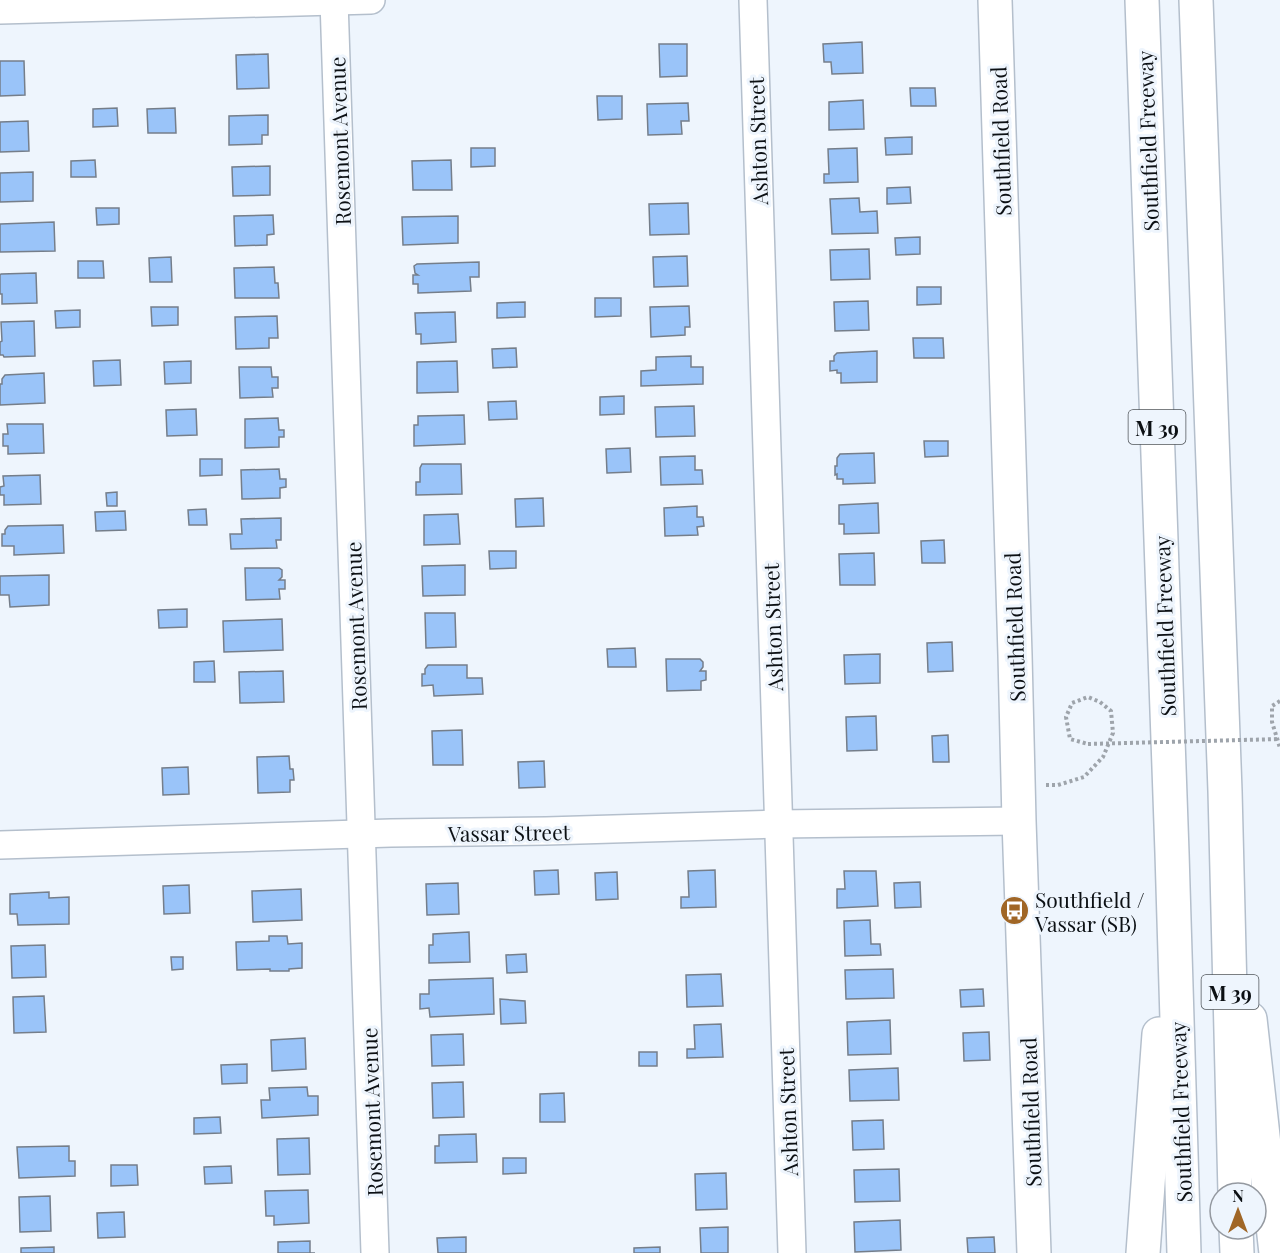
<svg xmlns="http://www.w3.org/2000/svg" width="1280" height="1253" viewBox="0 0 1280 1253" font-family="'Playfair Display',serif">
<style>
.building{fill:#9ac4f9;stroke:#757e8a;stroke-width:1.5}
.lines{fill:none;stroke-linecap:round;stroke-linejoin:round}
.street-casing{stroke:#b4bfcc;stroke-width:30}
.secondary-casing{stroke:#b4bfcc;stroke-width:36}
.highway-casing{stroke:#b4bfcc;stroke-width:36}
.path{stroke:#9ea4ab;stroke-width:4;stroke-dasharray:3 3;stroke-linecap:butt}
.street{stroke:#fff;stroke-width:27}
.secondary{stroke:#fff;stroke-width:33}
.highway{stroke:#fff;stroke-width:33}
.path-bridge{stroke:#9ea4ab;stroke-width:4;stroke-dasharray:3 3;stroke-linecap:butt}
.labels{text-anchor:middle;dominant-baseline:central;stroke-width:6;stroke-linejoin:round;paint-order:stroke}
.shield{fill:#eef5fd;stroke:#50555a;stroke-width:1.5}
.shield-label{font-size:20px;font-weight:bold;fill:#0c1014}
.street-label{font-size:21px;fill:#0c1014;stroke:#eef5fd}
.poi-label{font-size:21px;fill:#0c1014;stroke:#eef5fd;text-anchor:start}
</style>
<rect width="100%" height="100%" fill="#eef5fd"/>
<g class="building">
<polygon points="862,42 863,73 832,74 831,62 824,62 823,44"/>
<polygon points="659,44 687,44 687,76 660,77"/>
<polygon points="268,54 269,88 237,89 236,55"/>
<polygon points="0,61 24,61 25,95 0,96"/>
<polygon points="910,88 935,88 936,106 911,106"/>
<polygon points="597,96 622,96 622,119 598,120"/>
<polygon points="863,100 864,129 829,130 829,102"/>
<polygon points="688,103 689,121 681,121 682,134 648,135 647,104"/>
<polygon points="117,108 118,126 93,127 93,109"/>
<polygon points="175,108 176,133 148,133 147,109"/>
<polygon points="268,115 268,135 262,135 262,144 229,145 229,116"/>
<polygon points="28,121 29,151 0,152 0,122"/>
<polygon points="912,137 912,154 886,155 885,138"/>
<polygon points="471,148 495,148 495,166 471,167"/>
<polygon points="857,148 858,182 824,183 824,174 829,174 828,149"/>
<polygon points="95,160 96,177 71,177 71,161"/>
<polygon points="451,160 452,190 413,190 412,161"/>
<polygon points="270,166 270,195 233,196 232,167"/>
<polygon points="33,172 33,201 0,202 0,173"/>
<polygon points="910,187 911,203 887,204 887,188"/>
<polygon points="859,198 860,212 877,211 878,233 832,234 830,199"/>
<polygon points="688,203 689,234 650,235 649,204"/>
<polygon points="96,208 119,208 119,224 97,225"/>
<polygon points="273,215 274,234 267,235 267,245 235,246 234,216"/>
<polygon points="458,216 458,243 403,245 402,217"/>
<polygon points="54,222 55,251 0,252 0,224"/>
<polygon points="920,237 920,254 896,255 895,238"/>
<polygon points="869,249 870,279 831,280 830,250"/>
<polygon points="687,256 688,286 654,287 653,257"/>
<polygon points="171,257 172,282 150,282 149,258"/>
<polygon points="78,261 103,261 104,278 78,278"/>
<polygon points="479,262 479,277 470,277 471,291 418,293 418,284 413,284 413,275 418,275 415,273 414,266 417,264"/>
<polygon points="274,267 275,283 278,283 279,298 235,298 234,268"/>
<polygon points="36,273 37,303 2,304 2,294 0,294 0,275 1,274"/>
<polygon points="917,287 941,287 941,304 917,305"/>
<polygon points="595,298 621,298 621,316 595,317"/>
<polygon points="868,301 869,330 835,331 834,302"/>
<polygon points="525,302 525,317 497,318 497,303"/>
<polygon points="689,306 690,327 685,327 685,335 651,337 650,307"/>
<polygon points="151,307 178,307 178,325 152,326"/>
<polygon points="80,310 80,327 56,328 55,311"/>
<polygon points="455,312 456,342 421,344 421,334 416,334 415,313"/>
<polygon points="277,316 278,338 269,338 269,348 236,349 235,317"/>
<polygon points="34,321 35,356 4,357 3,355 0,355 0,342 2,341 1,322"/>
<polygon points="913,338 943,338 944,358 914,358"/>
<polygon points="516,348 517,367 493,368 492,349"/>
<polygon points="877,351 877,382 841,383 841,373 837,373 837,370 830,371 830,361 834,361 834,356 837,353"/>
<polygon points="691,356 691,367 703,367 703,384 641,386 641,371 656,370 656,357"/>
<polygon points="120,360 121,385 94,386 93,361"/>
<polygon points="191,361 191,383 165,384 164,362"/>
<polygon points="457,361 458,392 417,393 417,362"/>
<polygon points="239,367 271,367 272,377 278,377 278,388 272,388 273,397 240,398"/>
<polygon points="44,373 45,403 0,405 0,384 2,384 2,379 5,375"/>
<polygon points="624,396 624,414 600,415 600,397"/>
<polygon points="516,401 517,419 489,420 488,402"/>
<polygon points="694,406 695,436 656,437 655,407"/>
<polygon points="196,409 197,435 167,436 166,410"/>
<polygon points="464,415 465,444 414,446 414,425 418,425 418,416"/>
<polygon points="278,418 279,430 284,430 284,437 279,437 279,447 245,448 245,419"/>
<polygon points="7,424 43,424 44,453 8,454 8,446 3,446 3,434 8,434"/>
<polygon points="924,441 948,441 948,456 925,457"/>
<polygon points="630,448 631,472 607,473 606,449"/>
<polygon points="874,453 875,483 843,484 843,479 837,479 837,474 835,475 835,466 837,466 837,458 840,454"/>
<polygon points="695,456 695,470 702,470 703,484 661,485 660,457"/>
<polygon points="200,459 222,459 222,475 200,476"/>
<polygon points="422,464 461,464 462,494 416,495 416,482 420,482 420,468"/>
<polygon points="279,469 280,479 286,479 286,487 280,488 280,498 242,499 241,470"/>
<polygon points="40,475 41,504 4,505 4,495 0,495 0,487 4,486 3,476"/>
<polygon points="117,492 117,506 107,506 106,493"/>
<polygon points="543,498 544,526 516,527 515,499"/>
<polygon points="878,503 879,533 844,534 844,524 839,524 839,505"/>
<polygon points="697,506 697,517 703,517 704,526 697,527 698,535 665,536 664,508"/>
<polygon points="206,509 207,525 189,525 188,510"/>
<polygon points="125,511 126,530 96,531 95,512"/>
<polygon points="458,514 460,544 424,545 424,515"/>
<polygon points="281,518 281,540 276,540 277,548 231,549 230,534 242,534 241,519"/>
<polygon points="63,525 64,553 14,555 14,546 2,546 2,534 5,534 5,530 8,526"/>
<polygon points="944,540 945,563 922,563 921,541"/>
<polygon points="489,551 516,551 516,568 490,569"/>
<polygon points="874,553 875,585 840,585 839,554"/>
<polygon points="465,565 465,595 423,596 422,566"/>
<polygon points="245,568 279,568 282,570 282,577 279,580 285,580 285,589 279,589 280,599 246,600"/>
<polygon points="49,575 49,605 10,607 9,595 0,595 0,576"/>
<polygon points="187,609 187,627 159,628 158,610"/>
<polygon points="425,613 455,613 456,647 426,648"/>
<polygon points="282,619 283,650 224,652 223,621"/>
<polygon points="952,642 953,671 928,672 927,643"/>
<polygon points="635,648 636,667 608,667 607,649"/>
<polygon points="880,654 880,683 845,684 844,655"/>
<polygon points="666,659 700,659 703,662 703,667 700,671 706,671 706,680 701,681 701,690 667,691"/>
<polygon points="214,661 215,682 194,682 194,662"/>
<polygon points="428,665 467,665 467,678 482,678 483,694 434,696 433,685 422,686 422,674 425,674 425,669"/>
<polygon points="283,671 284,702 240,703 239,672"/>
<polygon points="876,716 877,750 847,751 846,717"/>
<polygon points="462,730 463,765 433,765 432,731"/>
<polygon points="948,735 949,762 933,762 932,736"/>
<polygon points="289,756 290,769 293,769 294,780 290,780 290,792 258,793 257,757"/>
<polygon points="544,761 545,787 519,788 518,762"/>
<polygon points="188,767 189,794 163,795 162,768"/>
<polygon points="558,870 559,894 535,895 534,871"/>
<polygon points="715,870 716,907 681,908 681,897 689,897 688,871"/>
<polygon points="844,871 876,871 878,906 837,908 837,889 845,889"/>
<polygon points="617,872 618,899 596,900 595,873"/>
<polygon points="920,882 921,907 895,908 894,883"/>
<polygon points="458,883 459,914 427,915 426,884"/>
<polygon points="189,885 190,913 164,914 163,886"/>
<polygon points="301,889 302,920 253,922 252,891"/>
<polygon points="49,892 49,898 69,897 69,924 18,925 17,914 10,914 10,894"/>
<polygon points="870,920 871,944 880,944 881,955 845,956 844,921"/>
<polygon points="469,932 470,962 429,963 429,945 433,945 433,934"/>
<polygon points="269,936 287,936 288,944 302,943 302,968 289,969 289,971 270,971 270,969 237,970 236,942 269,941"/>
<polygon points="45,945 46,977 12,978 11,946"/>
<polygon points="526,954 527,972 507,973 506,955"/>
<polygon points="171,957 183,957 183,969 172,970"/>
<polygon points="893,969 894,998 846,999 845,970"/>
<polygon points="721,974 723,1006 687,1007 686,975"/>
<polygon points="493,978 494,1014 430,1017 429,1008 420,1009 420,994 429,994 429,980"/>
<polygon points="983,989 984,1006 961,1007 960,990"/>
<polygon points="44,996 46,1032 14,1033 13,997"/>
<polygon points="500,999 525,1001 526,1023 501,1024"/>
<polygon points="890,1020 891,1054 848,1055 847,1022"/>
<polygon points="721,1024 723,1057 687,1058 687,1049 695,1049 694,1025"/>
<polygon points="989,1032 990,1060 964,1061 963,1033"/>
<polygon points="463,1034 464,1065 432,1066 431,1035"/>
<polygon points="305,1038 306,1069 272,1071 271,1040"/>
<rect x="639" y="1052" width="18" height="14"/>
<polygon points="247,1064 247,1083 222,1084 221,1065"/>
<polygon points="898,1068 899,1100 850,1101 849,1070"/>
<polygon points="463,1082 464,1117 433,1118 432,1083"/>
<polygon points="307,1087 308,1096 318,1096 318,1115 262,1118 261,1100 270,1100 269,1088"/>
<polygon points="564,1093 565,1122 540,1122 540,1094"/>
<polygon points="220,1117 221,1133 194,1134 194,1118"/>
<polygon points="883,1120 884,1149 853,1150 852,1121"/>
<polygon points="476,1134 477,1162 435,1163 435,1146 439,1146 439,1135"/>
<polygon points="309,1138 310,1174 278,1175 277,1139"/>
<polygon points="69,1146 69,1161 75,1161 75,1176 19,1178 17,1147"/>
<polygon points="503,1158 526,1158 526,1173 503,1174"/>
<polygon points="111,1165 137,1165 138,1185 111,1186"/>
<polygon points="231,1166 232,1183 205,1184 204,1167"/>
<polygon points="899,1169 900,1201 855,1202 854,1170"/>
<polygon points="726,1173 727,1209 696,1210 695,1174"/>
<polygon points="308,1190 309,1223 274,1225 274,1216 266,1216 265,1191"/>
<polygon points="50,1196 51,1231 20,1232 19,1197"/>
<polygon points="124,1212 125,1237 98,1238 97,1213"/>
<polygon points="900,1220 901,1250 855,1252 854,1222"/>
<polygon points="728,1227 728,1253 701,1253 700,1228"/>
<polygon points="466,1237 466,1253 438,1253 437,1238"/>
<polygon points="994,1237 995,1253 968,1253 967,1238"/>
<polygon points="310,1241 310,1253 315,1253 278,1253 278,1242"/>
<polygon points="54,1247 54,1253 21,1253 21,1248"/>
<polygon points="660,1247 660,1253 634,1253 634,1248"/>
</g>
<g class="lines">
<defs>
<g id="street">
<polyline points="334,0 375,1253"/>
<polyline points="753,0 792,1253"/>
<polyline points="0,10 371,0"/>
<polyline points="0,845 391,833 546,831 778,824 1019,821"/>
</g>
<polyline id="secondary" points="995,0 1015,655 1019,821 1034,1253"/>
<g id="highway">
<polyline points="1142,0 1172,853 1184,1253"/>
<polyline points="1196,0 1225,791 1235,1193"/>
<polyline points="1250,1019 1276,1253"/>
<polyline points="1236,1229 1237,1253"/>
<polyline points="1143,1253 1159,1034"/>
</g>
</defs>
<use href="#street" class="street-casing"/>
<use href="#secondary" class="secondary-casing"/>
<use href="#highway" class="highway-casing"/>
<g class="path">
<polyline points="1280,701 1272,706 1272,722 1280,748"/>
<polyline points="1046,785 1058,785 1084,777 1103,757 1113,733 1111,711 1100,702 1088,697 1072,703 1066,717 1070,739 1088,744"/>
</g>
<use href="#street" class="street"/>
<use href="#secondary" class="secondary"/>
<use href="#highway" class="highway"/>
<polyline class="path-bridge" points="1088,744 1280,739"/>
</g>
<defs>
<symbol id="bus-disc" viewBox="-11 -11 22 22"><circle r="9.5" fill="#a06626" stroke="#eef5fd"/><path d="M-5-6H5V4H4V6H2V4H-2V6H-4V4H-5ZM-3.5-4V0h7V-4ZM-3.5 1.2v1.5H-2V1.2ZM2 1.2v1.5H3.5V1.2Z" fill="#fff"/></symbol>
</defs>
<g fill-rule="evenodd">
<use href="#bus-disc" x="998" y="894" width="33" height="33"/>
</g>
<g class="labels">
<g class="shield">
<rect x="1128.5" y="410" width="57" height="34" rx="4.5"/>
<rect x="1201.5" y="975" width="57" height="34" rx="4.5"/>
</g>
<g class="shield-label">
<text x="1157" y="427">M 39</text>
<text x="1230" y="992">M 39</text>
</g>
<g class="street-label">
<text transform="translate(339 141) rotate(-92)">Rosemont Avenue</text>
<text transform="translate(757 141) rotate(-92)">Ashton Street</text>
<text transform="translate(1000 141) rotate(-92)">Southfield Road</text>
<text transform="translate(1147 141) rotate(-92)">Southfield Freeway</text>
<text transform="translate(355 626) rotate(-92)">Rosemont Avenue</text>
<text transform="translate(1164 626) rotate(-92)">Southfield Freeway</text>
<text transform="translate(772 627) rotate(-92)">Ashton Street</text>
<text transform="translate(1014 627) rotate(-92)">Southfield Road</text>
<text transform="translate(509 832) rotate(-1)">Vassar Street</text>
<text transform="translate(371 1112) rotate(-92)">Rosemont Avenue</text>
<text transform="translate(787 1112) rotate(-92)">Ashton Street</text>
<text transform="translate(1030 1112) rotate(-92)">Southfield Road</text>
<text transform="translate(1180 1112) rotate(-92)">Southfield Freeway</text>
</g>
<g class="poi-label">
<text x="1035" y="899">Southfield /<tspan x="1035" dy="24">Vassar (SB)</tspan></text>
</g>
</g>
<g transform="translate(1238 1211)"><circle r="28" fill="#eef5fd" stroke="#9499a0" stroke-width="1.5"/>
<path d="M0-4.5L10 22L0 15L-10 22Z" fill="#a06626"/>
<text y="-9" font-size="16" font-weight="bold" text-anchor="middle" fill="#0c1014">N</text>
</g>
</svg>
